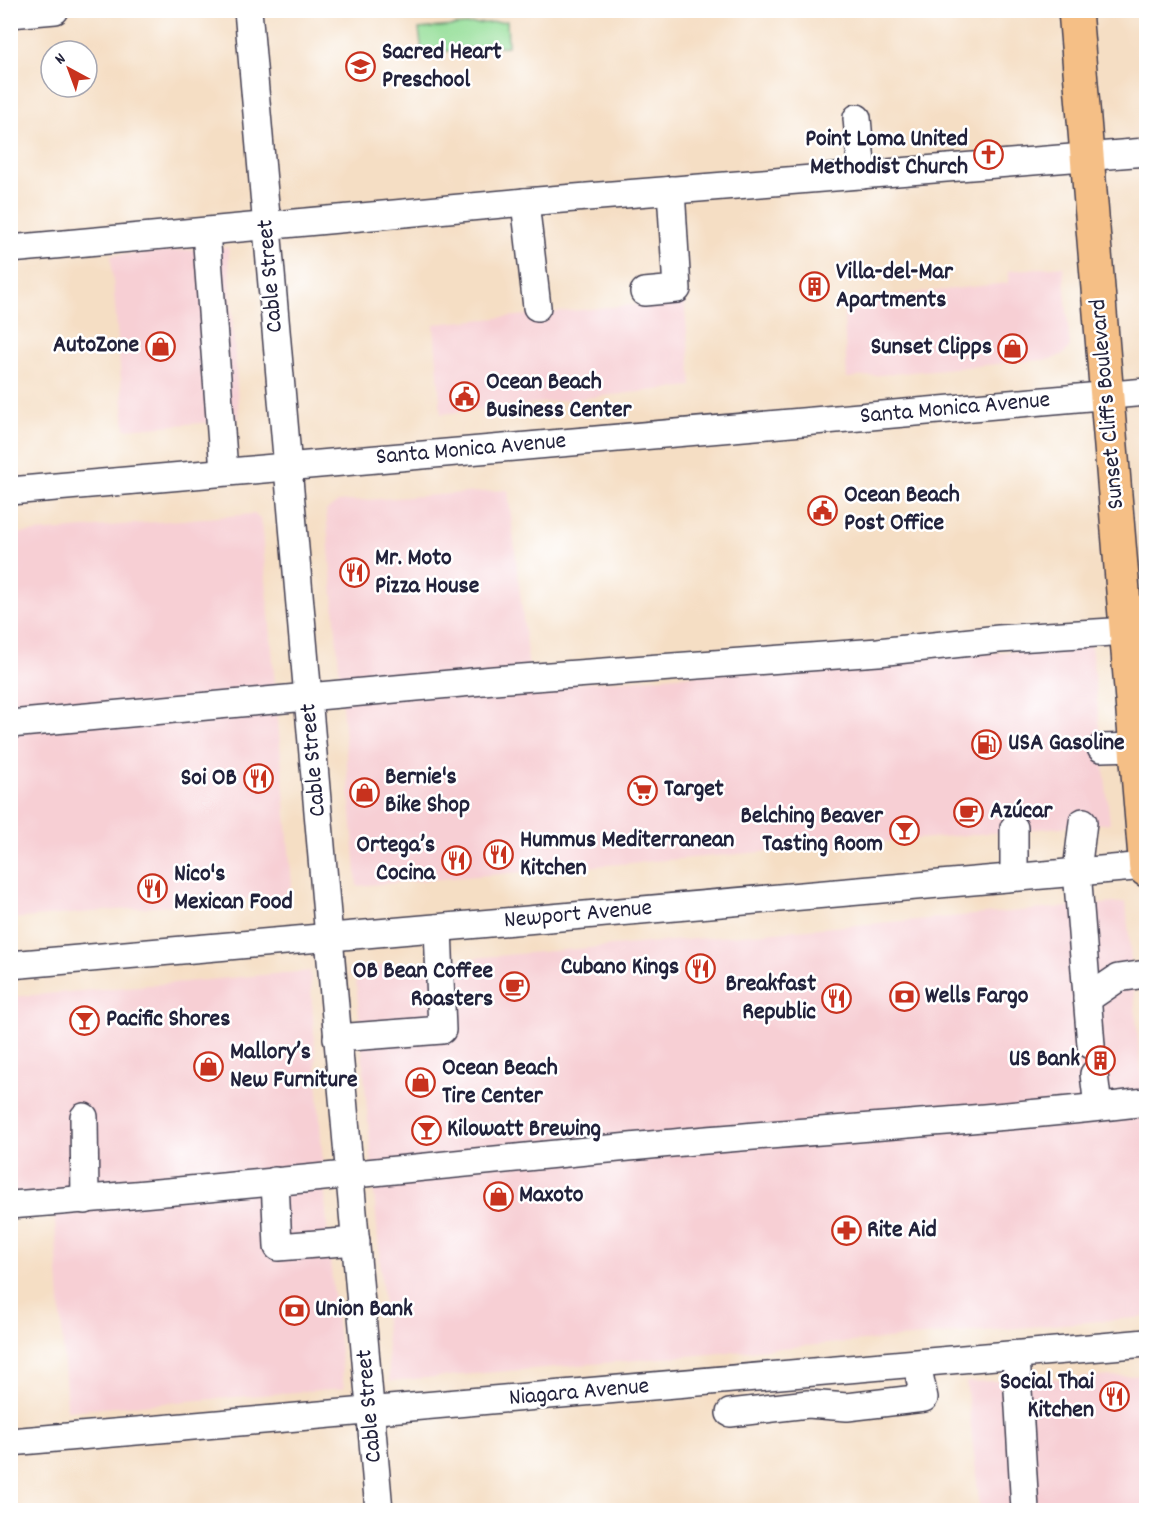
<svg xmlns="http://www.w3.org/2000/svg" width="1157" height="1521" viewBox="0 0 1157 1521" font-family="Dekko,sans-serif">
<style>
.built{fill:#f7cfd4}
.green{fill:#96df9a;stroke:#5c806a;stroke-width:1.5}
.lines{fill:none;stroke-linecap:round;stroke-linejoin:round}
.minor-casing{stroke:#423e50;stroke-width:30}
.major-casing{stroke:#423e50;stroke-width:36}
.minor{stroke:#fff;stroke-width:27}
.major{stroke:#f5bf86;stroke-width:33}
.labels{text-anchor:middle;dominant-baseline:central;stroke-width:5;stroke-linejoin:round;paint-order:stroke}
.poi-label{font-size:24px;font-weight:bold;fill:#22223b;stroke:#fff;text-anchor:start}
.street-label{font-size:24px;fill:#22223b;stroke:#fff}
</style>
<rect width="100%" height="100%" fill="#fff"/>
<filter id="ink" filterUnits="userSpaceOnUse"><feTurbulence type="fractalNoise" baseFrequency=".0167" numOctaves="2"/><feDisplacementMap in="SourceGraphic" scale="12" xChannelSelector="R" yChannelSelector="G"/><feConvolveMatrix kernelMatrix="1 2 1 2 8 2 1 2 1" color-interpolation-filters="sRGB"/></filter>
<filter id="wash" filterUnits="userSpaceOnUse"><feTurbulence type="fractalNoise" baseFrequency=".008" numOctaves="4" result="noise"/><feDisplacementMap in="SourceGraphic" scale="24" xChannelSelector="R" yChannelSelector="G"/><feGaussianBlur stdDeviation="1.35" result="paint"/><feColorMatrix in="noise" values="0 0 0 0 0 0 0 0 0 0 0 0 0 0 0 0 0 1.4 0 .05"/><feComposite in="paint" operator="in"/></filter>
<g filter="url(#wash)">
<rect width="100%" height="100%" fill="#f5dec4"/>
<g class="built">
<polygon points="228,247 239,420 125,429 111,255"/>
<polygon points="1063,266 1070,346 1064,354 1052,359 847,378 843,301 1008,283 1008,271"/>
<polygon points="684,300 692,386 441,414 434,324"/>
<polygon points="508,490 531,687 1091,645 1110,823 357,886 326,511 338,502"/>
<polygon points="254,514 261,520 292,885 283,896 11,919 11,534"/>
<polygon points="1126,902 1146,1131 1146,1317 390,1381 355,968"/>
<polygon points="310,971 328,1241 344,1388 67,1411 54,1208 11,1193 11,997"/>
<polygon points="1146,1375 1146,1510 980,1510 966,1382"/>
</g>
<polygon class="green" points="507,21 508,46 422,53 419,29"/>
</g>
<g filter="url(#ink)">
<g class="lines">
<defs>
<g id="minor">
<polyline points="248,10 379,1510"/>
<polyline points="10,14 55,10"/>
<polyline points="857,118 862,175"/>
<polyline points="525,202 537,307"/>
<polyline points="206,232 224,471"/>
<polyline points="10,249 525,202 1146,152"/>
<polyline points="644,292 677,289 671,190"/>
<polyline points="10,491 1146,392"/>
<polyline points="10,724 494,680 878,652 999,639 1128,631"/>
<polyline points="1101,748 1138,747"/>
<polyline points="1083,822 1077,871 1091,1045"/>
<polyline points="1014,828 1014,877"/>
<polyline points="10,965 1146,866"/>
<polyline points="1087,999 1118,978 1146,974"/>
<polyline points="337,1038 442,1030 438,928"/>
<polyline points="1094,1074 1098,1107"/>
<polyline points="84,1117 85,1200"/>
<polyline points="275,1181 278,1247 356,1241"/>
<path d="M10,1205c218,-16 434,-41 651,-61 162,-15 324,-23 485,-42"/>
<polyline points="1016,1356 1025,1510"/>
<polyline points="730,1413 808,1404 847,1407 924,1398 917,1364"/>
<polyline points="10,1442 1146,1343"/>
</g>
<polyline id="major" points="1075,10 1146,870"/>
</defs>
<use href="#minor" class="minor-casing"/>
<use href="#major" class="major-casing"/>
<use href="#minor" class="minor"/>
<use href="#major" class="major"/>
</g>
</g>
<defs>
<symbol id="school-ring" viewBox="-11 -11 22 22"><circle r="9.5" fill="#fff" stroke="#c8321e" stroke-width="1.5"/><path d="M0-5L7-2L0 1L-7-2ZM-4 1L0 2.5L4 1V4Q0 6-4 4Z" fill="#c8321e"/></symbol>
<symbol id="church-ring" viewBox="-11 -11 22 22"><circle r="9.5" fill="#fff" stroke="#c8321e" stroke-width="1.5"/><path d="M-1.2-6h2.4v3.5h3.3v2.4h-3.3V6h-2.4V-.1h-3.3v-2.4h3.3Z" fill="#c8321e"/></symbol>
<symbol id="building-ring" viewBox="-11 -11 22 22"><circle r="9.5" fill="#fff" stroke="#c8321e" stroke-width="1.5"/><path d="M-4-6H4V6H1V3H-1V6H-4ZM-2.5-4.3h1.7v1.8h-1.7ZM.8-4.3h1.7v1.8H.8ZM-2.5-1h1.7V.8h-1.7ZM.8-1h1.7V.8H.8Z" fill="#c8321e"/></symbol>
<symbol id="shop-ring" viewBox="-11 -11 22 22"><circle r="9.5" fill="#fff" stroke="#c8321e" stroke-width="1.5"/><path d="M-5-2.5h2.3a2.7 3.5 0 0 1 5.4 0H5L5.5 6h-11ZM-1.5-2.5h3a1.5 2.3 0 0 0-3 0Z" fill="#c8321e"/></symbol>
<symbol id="civic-ring" viewBox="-11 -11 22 22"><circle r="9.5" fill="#fff" stroke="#c8321e" stroke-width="1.5"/><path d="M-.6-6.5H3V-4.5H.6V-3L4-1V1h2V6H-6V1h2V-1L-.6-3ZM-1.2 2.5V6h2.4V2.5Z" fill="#c8321e"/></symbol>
<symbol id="restaurant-ring" viewBox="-11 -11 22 22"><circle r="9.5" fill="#fff" stroke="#c8321e" stroke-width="1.5"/><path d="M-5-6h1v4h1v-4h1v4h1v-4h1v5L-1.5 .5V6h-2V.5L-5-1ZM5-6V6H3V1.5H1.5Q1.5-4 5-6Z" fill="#c8321e"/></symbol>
<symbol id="fuel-ring" viewBox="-11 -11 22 22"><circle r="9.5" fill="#fff" stroke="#c8321e" stroke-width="1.5"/><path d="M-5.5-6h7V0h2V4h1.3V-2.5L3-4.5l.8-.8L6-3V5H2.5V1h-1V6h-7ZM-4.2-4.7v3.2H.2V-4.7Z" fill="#c8321e"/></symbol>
<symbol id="supermarket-ring" viewBox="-11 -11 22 22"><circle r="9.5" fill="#fff" stroke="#c8321e" stroke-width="1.5"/><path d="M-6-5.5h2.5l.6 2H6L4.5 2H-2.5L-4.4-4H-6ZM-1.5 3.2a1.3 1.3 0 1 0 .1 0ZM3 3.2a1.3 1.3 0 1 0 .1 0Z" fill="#c8321e"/></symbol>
<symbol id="cafe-ring" viewBox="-11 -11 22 22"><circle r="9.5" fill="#fff" stroke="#c8321e" stroke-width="1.5"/><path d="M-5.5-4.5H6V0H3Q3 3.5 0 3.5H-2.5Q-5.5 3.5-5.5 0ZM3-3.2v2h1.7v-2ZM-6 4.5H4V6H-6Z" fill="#c8321e"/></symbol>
<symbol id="bar-ring" viewBox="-11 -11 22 22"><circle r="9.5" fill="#fff" stroke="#c8321e" stroke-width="1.5"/><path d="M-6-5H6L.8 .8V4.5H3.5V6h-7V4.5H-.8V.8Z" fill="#c8321e"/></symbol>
<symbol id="bank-ring" viewBox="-11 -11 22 22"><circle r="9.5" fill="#fff" stroke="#c8321e" stroke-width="1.5"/><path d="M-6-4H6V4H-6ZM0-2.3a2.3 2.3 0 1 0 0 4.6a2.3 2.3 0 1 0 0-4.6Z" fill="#c8321e"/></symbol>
<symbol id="pharmacy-ring" viewBox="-11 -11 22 22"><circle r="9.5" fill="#fff" stroke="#c8321e" stroke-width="1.5"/><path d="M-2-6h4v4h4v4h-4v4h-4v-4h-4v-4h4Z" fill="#c8321e"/></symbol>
</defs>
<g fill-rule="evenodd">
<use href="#school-ring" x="344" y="50" width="33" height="33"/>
<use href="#church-ring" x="972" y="138" width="33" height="33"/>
<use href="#building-ring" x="798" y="270" width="33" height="33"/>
<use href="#shop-ring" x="144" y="330" width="33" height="33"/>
<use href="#shop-ring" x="996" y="332" width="33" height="33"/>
<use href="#civic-ring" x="448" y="380" width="33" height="33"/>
<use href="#civic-ring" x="806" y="494" width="33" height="33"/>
<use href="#restaurant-ring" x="338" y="556" width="33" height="33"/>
<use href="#fuel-ring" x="970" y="728" width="33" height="33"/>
<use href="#restaurant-ring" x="242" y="762" width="33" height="33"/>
<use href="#supermarket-ring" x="626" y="774" width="33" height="33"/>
<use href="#shop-ring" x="348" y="776" width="33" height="33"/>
<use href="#cafe-ring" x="952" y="796" width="33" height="33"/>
<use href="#bar-ring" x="888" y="814" width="33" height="33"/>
<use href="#restaurant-ring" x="482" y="838" width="33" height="33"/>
<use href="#restaurant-ring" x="440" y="844" width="33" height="33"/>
<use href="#restaurant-ring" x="136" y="872" width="33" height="33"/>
<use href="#restaurant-ring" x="684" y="952" width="33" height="33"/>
<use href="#cafe-ring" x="498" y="970" width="33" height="33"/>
<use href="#bank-ring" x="888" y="980" width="33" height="33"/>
<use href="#restaurant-ring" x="820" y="982" width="33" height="33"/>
<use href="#bar-ring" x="68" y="1004" width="33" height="33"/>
<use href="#building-ring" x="1084" y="1044" width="33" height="33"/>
<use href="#shop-ring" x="192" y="1050" width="33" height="33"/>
<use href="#shop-ring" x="404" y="1066" width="33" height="33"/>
<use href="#bar-ring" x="410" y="1114" width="33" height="33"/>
<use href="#shop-ring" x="482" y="1180" width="33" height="33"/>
<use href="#pharmacy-ring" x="830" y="1214" width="33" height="33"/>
<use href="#bank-ring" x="278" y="1294" width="33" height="33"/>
<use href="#restaurant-ring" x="1098" y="1380" width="33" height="33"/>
</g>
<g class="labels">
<g class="poi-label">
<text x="382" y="53">Sacred Heart<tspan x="382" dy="28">Preschool</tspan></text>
<text x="968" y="140" text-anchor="end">Point Loma United<tspan x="968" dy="28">Methodist Church</tspan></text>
<text x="836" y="273">Villa-del-Mar<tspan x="836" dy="28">Apartments</tspan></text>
<text x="139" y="346" text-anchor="end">AutoZone</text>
<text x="992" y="348" text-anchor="end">Sunset Clipps</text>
<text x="486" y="383">Ocean Beach<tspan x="486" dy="28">Business Center</tspan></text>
<text x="844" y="496">Ocean Beach<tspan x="844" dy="28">Post Office</tspan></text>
<text x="375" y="559">Mr. Moto<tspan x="375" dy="28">Pizza House</tspan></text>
<text x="1008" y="744">USA Gasoline</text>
<text x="385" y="778">Bernie's<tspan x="385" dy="28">Bike Shop</tspan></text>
<text x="237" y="779" text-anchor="end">Soi OB</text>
<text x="664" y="790">Target</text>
<text x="990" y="812">Azúcar</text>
<text x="883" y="817" text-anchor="end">Belching Beaver<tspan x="883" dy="28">Tasting Room</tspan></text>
<text x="520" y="841">Hummus Mediterranean<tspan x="520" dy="28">Kitchen</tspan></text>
<text x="435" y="846" text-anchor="end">Ortega’s<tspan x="435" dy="28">Cocina</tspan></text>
<text x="174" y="875">Nico's<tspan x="174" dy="28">Mexican Food</tspan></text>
<text x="679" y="968" text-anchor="end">Cubano Kings</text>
<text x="493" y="972" text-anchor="end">OB Bean Coffee<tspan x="493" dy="28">Roasters</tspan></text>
<text x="816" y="985" text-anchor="end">Breakfast<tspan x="816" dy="28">Republic</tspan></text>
<text x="925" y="997">Wells Fargo</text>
<text x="106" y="1020">Pacific Shores</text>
<text x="230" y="1053">Mallory’s<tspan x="230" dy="28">New Furniture</tspan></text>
<text x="1080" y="1060" text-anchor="end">US Bank</text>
<text x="442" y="1069">Ocean Beach<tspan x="442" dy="28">Tire Center</tspan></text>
<text x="447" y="1130">Kilowatt Brewing</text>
<text x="519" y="1196">Maxoto</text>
<text x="867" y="1231">Rite Aid</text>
<text x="315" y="1310">Union Bank</text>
<text x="1094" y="1383" text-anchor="end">Social Thai<tspan x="1094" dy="28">Kitchen</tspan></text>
</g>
<g class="street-label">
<text transform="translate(271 276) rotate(-95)">Cable Street</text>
<text transform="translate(1108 404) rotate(-95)">Sunset Cliffs Boulevard</text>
<text transform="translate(955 409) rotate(-5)">Santa Monica Avenue</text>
<text transform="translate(471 450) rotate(-5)">Santa Monica Avenue</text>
<text transform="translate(314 760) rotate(-95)">Cable Street</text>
<text transform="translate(578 915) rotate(-5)">Newport Avenue</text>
<text transform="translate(579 1393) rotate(-5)">Niagara Avenue</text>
<text transform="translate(370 1406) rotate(-95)">Cable Street</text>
</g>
</g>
<rect width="1157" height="1521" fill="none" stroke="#fff" stroke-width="36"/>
<g transform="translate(69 69) rotate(319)"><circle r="28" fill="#ffffff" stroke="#a7a7b1" stroke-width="1.5"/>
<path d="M0-4.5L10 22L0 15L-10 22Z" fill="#c8321e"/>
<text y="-9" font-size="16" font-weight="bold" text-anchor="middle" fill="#22223b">N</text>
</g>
</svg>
